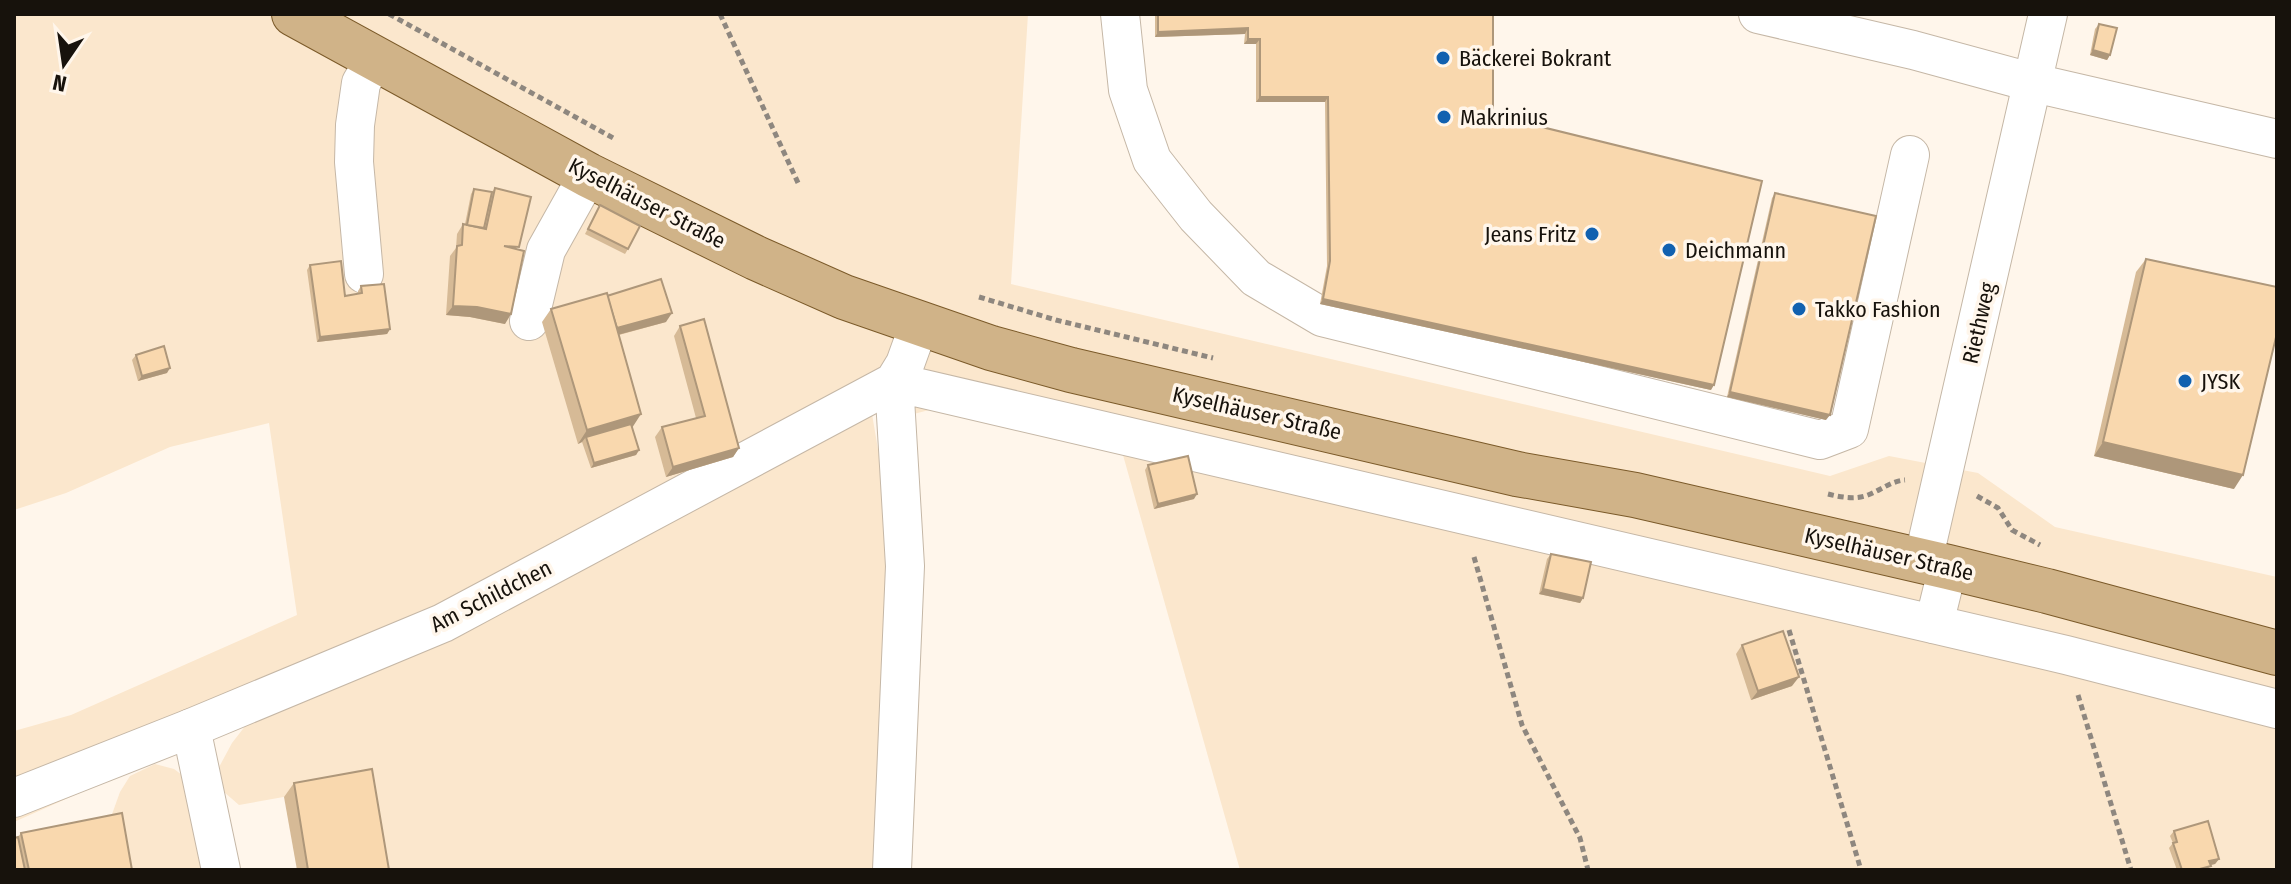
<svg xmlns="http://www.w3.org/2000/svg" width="2291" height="884" viewBox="0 0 2291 884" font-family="'Fira Sans Condensed',sans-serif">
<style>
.green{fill:#fbe7cd}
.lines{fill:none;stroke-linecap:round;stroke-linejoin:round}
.minor-casing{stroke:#c5b7a6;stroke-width:40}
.major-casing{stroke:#7b5a29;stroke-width:46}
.path{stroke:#8e877f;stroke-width:5;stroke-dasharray:6 4;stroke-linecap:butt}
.minor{stroke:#fff;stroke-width:38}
.major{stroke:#d0b388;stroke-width:44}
.wall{fill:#d6ba96}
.shaded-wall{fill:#ae977a}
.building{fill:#f9d8ae;stroke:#ae977a;stroke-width:2}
.poi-dot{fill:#1161b0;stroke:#fff6eb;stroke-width:3}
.labels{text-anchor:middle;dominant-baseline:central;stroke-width:7;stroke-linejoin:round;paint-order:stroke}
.poi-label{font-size:22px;fill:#17120c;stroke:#fff6eb;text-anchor:start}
.street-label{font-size:22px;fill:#17120c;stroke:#fff6eb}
</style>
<rect width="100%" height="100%" fill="#fff6eb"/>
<g class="green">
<polygon points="14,14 1028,14 1011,284 1830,476 1889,456 1978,473 2055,527 2277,577 2277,870 1240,870 1121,448 983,413 929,410 910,415 872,414 896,556 877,854 871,870 377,870 362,783 239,805 224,792 218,769 232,743 253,716 14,822 14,731 71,715 297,615 269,423 170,447 66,493 14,510"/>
<polygon points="155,764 174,769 190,781 204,870 120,870 111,817 120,792 130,776"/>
</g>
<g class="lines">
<defs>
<g id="minor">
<polyline points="1120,14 1128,90 1152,160 1196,216 1256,278 1322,317 1820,440 1849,429 1910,155"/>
<polyline points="1758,14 1913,50 2034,83 2277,139"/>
<polyline points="364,274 354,162 355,125 361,83 375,59"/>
<polyline points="529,321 546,250 588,175"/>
<polyline points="1923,561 2048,14"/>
<polyline points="1934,624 1948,567"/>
<polyline points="191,728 221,870"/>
<polyline points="14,798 191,728 443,623 894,382 905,364 919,325"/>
<polyline points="892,870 905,566 894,382 2066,655 2277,709"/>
</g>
<polyline id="major" points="294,14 588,175 756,258 844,297 991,348 1071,370 1517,474 1635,495 1948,567 2047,591 2277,653"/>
</defs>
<use href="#minor" class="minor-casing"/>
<use href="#major" class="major-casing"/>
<g class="path">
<polyline points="389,14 615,139"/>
<polyline points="720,14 799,185"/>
<polyline points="979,297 1056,320 1213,358"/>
<path d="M1828,494c12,3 27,6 40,1 13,-5 23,-14 37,-15"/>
<polyline points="1977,496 1998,508 2012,530 2040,545"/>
<polyline points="1474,557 1522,725 1580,838 1588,870"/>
<polyline points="1789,630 1861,870"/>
<polyline points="2078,695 2131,870"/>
</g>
<use href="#minor" class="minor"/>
<use href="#major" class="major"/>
</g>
<g class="wall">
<polygon points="1155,14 1493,14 1493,115 1711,390 1320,304 1327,266 1325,102 1256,102 1256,44 1244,44 1245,34 1155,37"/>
<polygon points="2099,24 2110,55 2107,60 2090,55 2095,29"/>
<polygon points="495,188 517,249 505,324 470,317 446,315 450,256 456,248 457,234 463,224 465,224 471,194 474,189 492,192"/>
<polygon points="1775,193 1826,420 1727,397 1772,198"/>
<polygon points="600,205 628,249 625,254 585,234"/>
<polygon points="2146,259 2234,489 2094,456 2136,272"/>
<polygon points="310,265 345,296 358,294 358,291 361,286 390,329 387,334 317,342 307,270"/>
<polygon points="607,296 666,322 619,335 632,427 639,450 636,455 591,468 582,442 578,444 542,322 551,309"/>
<polygon points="680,326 739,448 733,457 666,477 655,437 662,427 696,418 674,336"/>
<polygon points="136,355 167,373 138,381 132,360"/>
<polygon points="1148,465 1194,499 1154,509 1145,470"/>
<polygon points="1551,554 1583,598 1580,603 1539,594 1547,559"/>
<polygon points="1742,645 1792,686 1751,700 1736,654"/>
<polygon points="294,783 389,870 297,870 284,797"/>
<polygon points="2174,831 2219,859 2215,864 2210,865 2208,870 2177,870 2169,848 2173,843 2170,836"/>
<polygon points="21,833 132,870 14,870 18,837"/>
</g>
<g class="shaded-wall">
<polygon points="1248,28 1245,34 1155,37 1158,32"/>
<polygon points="1248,39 1260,39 1256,44 1244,44"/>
<polygon points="2093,50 2110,55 2107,60 2090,55"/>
<polygon points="1260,97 1328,97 1325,102 1256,102"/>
<polygon points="1323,299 1714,385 1711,390 1320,304"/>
<polygon points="453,306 477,307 511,314 505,324 470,317 446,315"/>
<polygon points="672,313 666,322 606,338 613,329"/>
<polygon points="390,329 387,334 317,342 320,337"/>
<polygon points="170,368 167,373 138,381 142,376"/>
<polygon points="1730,392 1830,415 1826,420 1727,397"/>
<polygon points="641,414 632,428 586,437 582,442 578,444 587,430"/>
<polygon points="2103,442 2243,475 2234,489 2094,456"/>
<polygon points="739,448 733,457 666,477 673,467"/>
<polygon points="639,450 636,455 591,468 594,463"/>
<polygon points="1197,494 1194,499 1154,509 1158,504"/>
<polygon points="1543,589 1583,598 1580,603 1539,594"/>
<polygon points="1799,677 1792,686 1751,700 1758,691"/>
<polygon points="2219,859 2215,864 2206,866 2209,861"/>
</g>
<g class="building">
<polygon points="1158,14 1493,14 1493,115 1762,181 1714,385 1323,299 1330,261 1328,97 1260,97 1260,39 1248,39 1248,28 1158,32"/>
<polygon points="2099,24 2117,28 2110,55 2093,50"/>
<polygon points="495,188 531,197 519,247 504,246 524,251 511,314 477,307 453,306 457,246 462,245 463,224 486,229"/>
<polygon points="474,189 492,192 484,228 467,225"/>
<polygon points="1775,193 1876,216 1830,415 1730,392"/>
<polygon points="600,205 640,226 628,249 588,229"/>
<polygon points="2146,259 2277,287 2277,333 2243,475 2103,442"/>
<polygon points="341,261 345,296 362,293 361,286 384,284 390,329 320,337 310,265"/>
<polygon points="661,279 672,313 617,328 607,296"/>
<polygon points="607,293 641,414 587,430 551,309"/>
<polygon points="704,319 739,448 673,467 662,427 705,416 680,326"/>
<polygon points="164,346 170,368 142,376 136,355"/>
<polygon points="631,424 639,450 594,463 586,437"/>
<polygon points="1188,456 1197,494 1158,504 1148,465"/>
<polygon points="1551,554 1591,562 1583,598 1543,589"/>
<polygon points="1783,631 1799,677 1758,691 1742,645"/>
<polygon points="372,769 389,870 308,870 294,783"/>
<polygon points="122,813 132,870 29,870 21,833"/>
<polygon points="2208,821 2219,859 2209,861 2211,866 2196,870 2182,870 2173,843 2177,842 2174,831"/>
<polygon points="18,837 25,870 14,870 14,838"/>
</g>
<g class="poi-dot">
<circle cx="1443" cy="58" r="8"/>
<circle cx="1444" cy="117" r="8"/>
<circle cx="1592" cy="234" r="8"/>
<circle cx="1669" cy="250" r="8"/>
<circle cx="1799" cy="309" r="8"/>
<circle cx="2185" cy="381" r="8"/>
</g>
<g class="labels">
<g class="poi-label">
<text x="1459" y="58">Bäckerei Bokrant</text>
<text x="1460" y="117">Makrinius</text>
<text x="1576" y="234" text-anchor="end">Jeans Fritz</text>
<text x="1685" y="250">Deichmann</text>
<text x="1815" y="309">Takko Fashion</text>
<text x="2201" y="381">JYSK</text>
</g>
<g class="street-label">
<text transform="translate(647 203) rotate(27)">Kyselhäuser Straße</text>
<text transform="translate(1979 323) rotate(-77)">Riethweg</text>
<text transform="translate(1257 413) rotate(13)">Kyselhäuser Straße</text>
<text transform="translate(1889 554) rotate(13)">Kyselhäuser Straße</text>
<text transform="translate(491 596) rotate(-27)">Am Schildchen</text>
</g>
</g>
<rect width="2291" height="884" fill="none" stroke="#17120c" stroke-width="32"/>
<g transform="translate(64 64) rotate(193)" stroke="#fff6eb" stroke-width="6" paint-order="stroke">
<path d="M0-6L14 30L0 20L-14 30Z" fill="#17120c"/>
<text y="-12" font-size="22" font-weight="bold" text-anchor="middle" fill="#17120c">N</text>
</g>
</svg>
